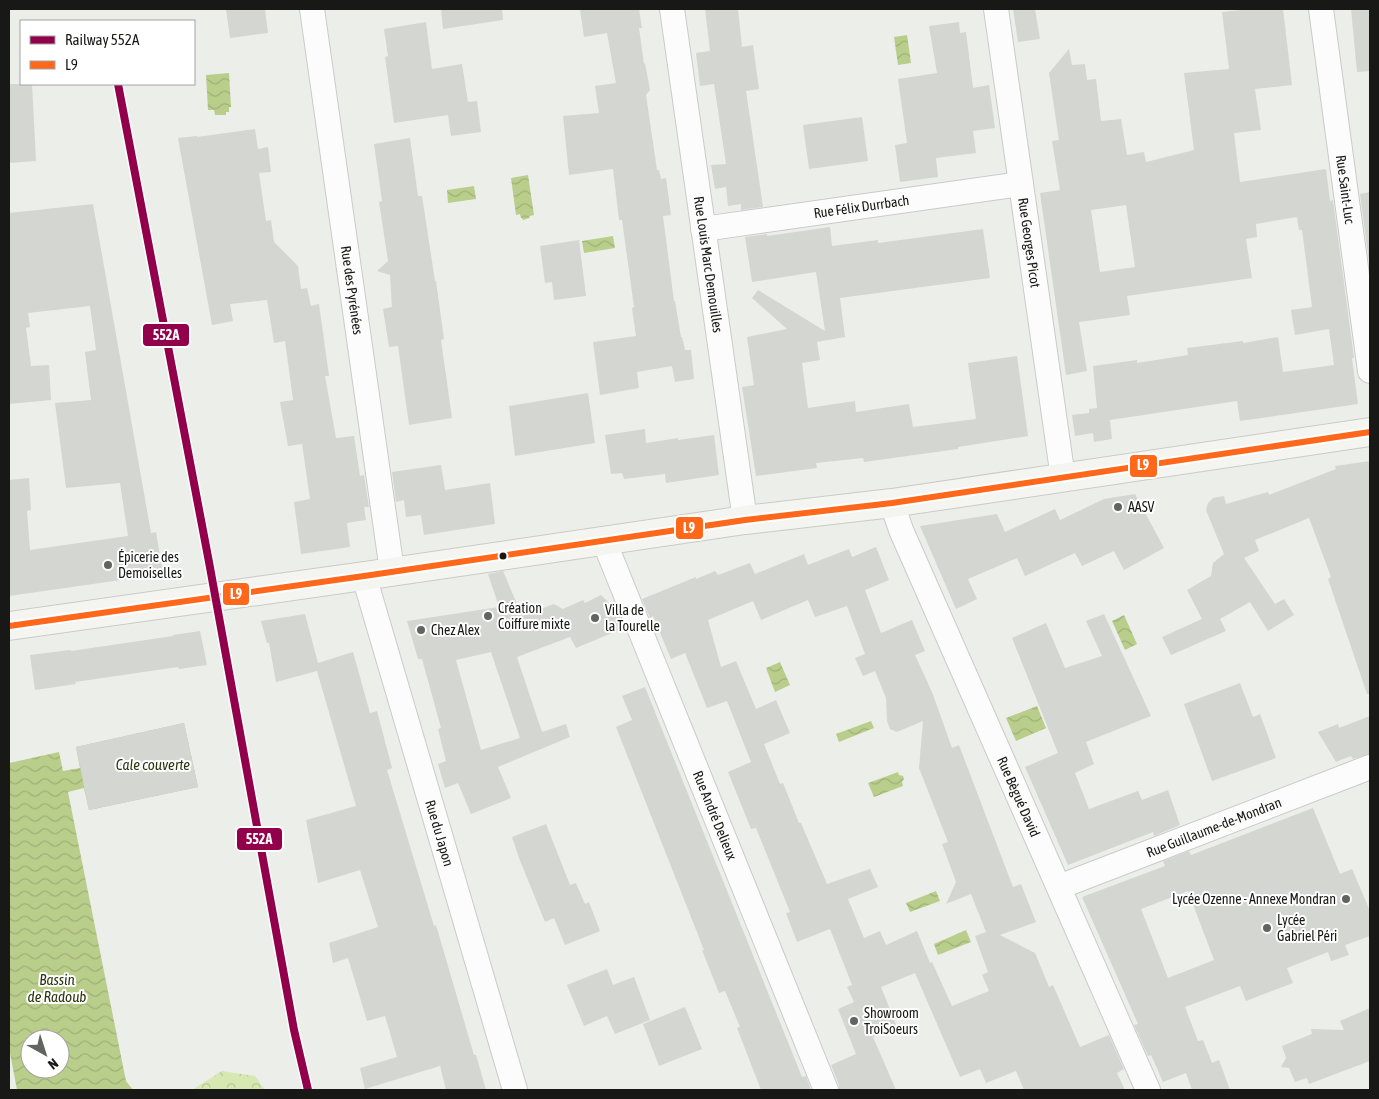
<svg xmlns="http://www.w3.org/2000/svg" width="1379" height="1099" viewBox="0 0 1379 1099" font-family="'Asap Condensed',sans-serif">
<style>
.forest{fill:url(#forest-crowns)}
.water{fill:url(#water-waves);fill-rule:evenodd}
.building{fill:#d4d6d2;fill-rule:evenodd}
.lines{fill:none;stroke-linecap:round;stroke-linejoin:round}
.minor-casing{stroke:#cacbc8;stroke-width:26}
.secondary-casing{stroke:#cacbc8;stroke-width:30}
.minor{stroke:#fcfcfc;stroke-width:24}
.secondary{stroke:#f4f5f1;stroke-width:28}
.bus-1-casing{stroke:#fff;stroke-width:10}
.bus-1{stroke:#ff671b;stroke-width:6}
.rail-1-casing{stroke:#fff;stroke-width:11}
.rail-1{stroke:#92004c;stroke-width:8}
.poi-dot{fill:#626460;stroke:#fff;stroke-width:2}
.bus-dot{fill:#181916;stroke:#fff;stroke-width:2}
.labels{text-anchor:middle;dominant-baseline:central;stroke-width:4;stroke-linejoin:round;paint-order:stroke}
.street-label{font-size:14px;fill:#181916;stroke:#fff}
.poi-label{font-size:14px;fill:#181916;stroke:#fff;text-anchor:start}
.water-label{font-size:15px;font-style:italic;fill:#2a350d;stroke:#fff}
.line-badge{stroke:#fff;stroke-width:2}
.badge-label{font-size:14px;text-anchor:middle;font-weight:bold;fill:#fff}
</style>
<defs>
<pattern id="forest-crowns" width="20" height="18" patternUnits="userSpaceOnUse" patternTransform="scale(1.25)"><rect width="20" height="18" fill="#d7e8b2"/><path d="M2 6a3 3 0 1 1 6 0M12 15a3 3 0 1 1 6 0" fill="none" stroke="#b8c698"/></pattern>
<pattern id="water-waves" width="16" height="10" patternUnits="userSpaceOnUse" patternTransform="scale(1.25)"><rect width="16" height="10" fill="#bace8b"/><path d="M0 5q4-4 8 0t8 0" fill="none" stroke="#9fb077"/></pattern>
</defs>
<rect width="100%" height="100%" fill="#eceeea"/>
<polygon class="forest" points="222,1071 255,1076 265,1090 192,1090"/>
<g class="water">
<polygon points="907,35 911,63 898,65 894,37"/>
<polygon points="229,73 231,107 229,107 229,112 226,112 226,115 215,115 214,110 208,110 206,75"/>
<polygon points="528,175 534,215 530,216 529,218 523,220 522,218 521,218 520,214 516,215 511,178"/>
<polygon points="474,186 476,199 448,203 447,190"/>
<polygon points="613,236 615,248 584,253 582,241"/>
<polygon points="1124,615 1137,644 1125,650 1112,621"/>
<polygon points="780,662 790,685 775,692 766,668"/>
<polygon points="1037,706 1046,728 1016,741 1006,718"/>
<polygon points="871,721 874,728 839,742 836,734"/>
<path d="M184,723l14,64 -109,23 -5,-22 -16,4 58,289 7,9h-116l-8,-42v-285l50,-11 4,19 17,-3 -4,-21zM30,1039h30v30h-30z"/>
<polygon points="898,772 899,775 903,776 904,779 902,782 903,786 874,797 868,783"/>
<polygon points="936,891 940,901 910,912 906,903"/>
<polygon points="966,930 971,942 938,955 934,944"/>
</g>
<g class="building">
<polygon points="226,9 265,9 268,33 230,38"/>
<polygon points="441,9 502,9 503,20 443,29"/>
<polygon points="580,9 639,9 642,28 639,28 644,64 645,63 650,90 646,95 657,170 659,170 661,179 666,178 671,215 663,216 674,301 675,301 681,337 682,337 685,350 691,350 694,379 675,382 672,366 637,372 639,388 600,395 593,342 636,336 632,308 634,307 622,220 619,220 613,169 569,175 563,116 599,113 595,86 616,83 607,33 584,37"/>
<polygon points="705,9 738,9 742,47 753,45 759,89 746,91 763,207 741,210 741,204 728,206 726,187 715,189 711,165 726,164 714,84 700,86 696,53 710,51"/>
<polygon points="1013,9 1035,9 1040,39 1018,42"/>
<path d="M1250,9h33l9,76 -37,4 6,41 -27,3 6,49 86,-13 4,32 3,-1 21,158h-2l6,46 -118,17 -3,-20 -127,19 2,19 -18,3 -1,-9 -18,3 -3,-21 17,-2v-4l8,-1 -4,-42 44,-6v3l51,-8 -1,-7 56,-7v2l35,-6 5,35 51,-7 -5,-36 -34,6 -4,-25 21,-3 -10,-77h-3l-2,-13 -41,7 1,13 -11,2 6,39 -125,18 3,19 -51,7 8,49 -21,4 -26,-182 20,-3 -8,-49 7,-1 -10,-67 20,-24 3,16 13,-1 2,16 9,-1 5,42 20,-2 6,36 17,-3 2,10 48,-12 -10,-77 45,-4 -7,-57zM1126,205l9,62 -35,5 -9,-62z"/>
<polygon points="1351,9 1370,9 1370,71 1357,72"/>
<polygon points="426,22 432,69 462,64 468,102 477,101 481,132 451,136 448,115 394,123 385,57 388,56 384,29"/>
<polygon points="959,22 960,33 966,32 973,88 989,85 995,128 973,131 976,153 936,158 938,177 900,182 895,145 907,143 898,79 937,73 929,26"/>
<polygon points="9,84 32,84 36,161 9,163"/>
<polygon points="862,117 868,161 809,169 803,125"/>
<polygon points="255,129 258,149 268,147 271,172 259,173 266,221 271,220 274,242 298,266 301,289 307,288 311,306 319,304 329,376 325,376 336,438 354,436 360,476 364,475 369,507 364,507 366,520 347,523 350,547 301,554 294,502 310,499 302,444 288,446 280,402 293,400 285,341 274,343 267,300 230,304 233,321 212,325 178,138 197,136 197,137"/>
<polygon points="410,138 418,196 422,196 435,281 436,281 444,339 441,340 452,418 409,425 398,346 389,347 383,309 392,307 390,275 377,271 388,261 379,202 382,201 374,144"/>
<polygon points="1370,192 1370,270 1360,194"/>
<polygon points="93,204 151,533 156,532 163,574 9,596 9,480 29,478 31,510 27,511 30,550 128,536 120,483 66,488 55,403 91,400 85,352 96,350 90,306 28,313 30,327 26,328 31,366 49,365 51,400 9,404 9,213"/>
<polygon points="830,227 832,246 878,240 878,243 983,229 990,278 840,298 845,337 817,342 820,360 802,363 808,408 855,401 856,412 909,404 913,427 976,419 968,363 1017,356 1028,436 958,447 958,449 864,462 863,458 816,463 817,468 756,476 742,387 754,385 747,337 787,329 752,298 758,290 825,331 816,272 752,282 745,237 767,234 767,236"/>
<polygon points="579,240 586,296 554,300 552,282 545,283 540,246"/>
<polygon points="588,393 595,443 515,456 509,406"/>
<polygon points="645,429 646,443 678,438 678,440 714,435 719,475 666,483 665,474 624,479 622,473 611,474 605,435"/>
<polygon points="1370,461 1370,694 1367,694 1328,579 1331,577 1309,518 1255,540 1259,551 1244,558 1275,604 1284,599 1294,615 1268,631 1250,602 1220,619 1226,631 1171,655 1162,637 1202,619 1187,590 1211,576 1213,563 1224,554 1206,510 1208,503 1213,498 1224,496 1226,504 1268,492 1269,495 1336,469 1335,466"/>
<polygon points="441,465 445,490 490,483 495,524 424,535 421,515 406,517 404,500 396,502 392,472"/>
<polygon points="1135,494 1164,548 1124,570 1114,551 1082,566 1075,553 1025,576 1017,558 968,579 977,599 956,609 920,526 997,514 1005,532 1055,509 1060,520 1104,499"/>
<path d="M876,547l13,33 -24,10 16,43 31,-13 13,31 -10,4 17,37 20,56 7,-3 54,142 8,-3 15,38 -36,13 35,18 14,34 4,-2 27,62 29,-12 15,34 -7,4 8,17h-101l-8,-19 -30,12 -6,-14 -20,8 -45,-104 -34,14 16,40 -24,10 23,53h-57v-5l-8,-20 25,-11 -18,-45 16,-7 -7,-15 5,-2 -22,-56 -33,13 -11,-29 4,-1 -34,-84 -5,1 -23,-57 23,-10 -24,-61 -20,7 -22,-55 -14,6 -18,-43 -3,2 -8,-19 54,-22v2l19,-8 3,4 32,-12 5,11 49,-20 4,11 41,-16 3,8zM808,600l7,17 32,-11 18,48 -10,4 8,18 12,-5 11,27 1,23 3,8 7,3 26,-11 -4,47 29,74 -6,2 14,38 -10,22 25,-10 15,38 -11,4 13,36 -6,3 7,16 -37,15 -20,-44 -2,1 -13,-32 -31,14 -6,-14 -16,7 -16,-39 30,-12 -8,-18 -43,15 -26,-61h-2l-16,-40 -3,1 -16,-40 26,-11 -14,-33 -20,9 -20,-48 -15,6 -13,-47 45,-19 8,19z"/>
<path d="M503,571l19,45 32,-12 9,5 20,-9 2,3 16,-8 8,8h2l3,7 3,-1 7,19 -48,20 -6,-11 -53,20 25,75 24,-8 4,13 -72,30 13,31 -40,16 -13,-31 -13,5 -7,-24 8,-3 -8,-32 3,-1 -19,-69h-4l-11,-38 92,-14 -11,-33zM491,652l29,86 -39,12 -25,-90z"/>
<polygon points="305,614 318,663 353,652 370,713 377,711 392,768 387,770 434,926 436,925 474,1055 476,1055 486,1090 446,1090 440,1066 365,1089 360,1068 397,1057 385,1016 367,1021 348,958 333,963 329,943 378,927 360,870 318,883 306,820 356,806 317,671 276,682 269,643 267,643 261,621"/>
<polygon points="1104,614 1151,716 1086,742 1094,764 1075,773 1089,809 1138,791 1142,800 1168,790 1180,825 1154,836 1153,832 1068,865 1025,767 1058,753 1012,638 1046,623 1065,668 1102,656 1086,621"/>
<polygon points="200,631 207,665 179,669 178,667 75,682 76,684 35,690 30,655 70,650 71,651 173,636 173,635"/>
<polygon points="1240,683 1253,717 1260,714 1276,758 1212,781 1184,704"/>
<polygon points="645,687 802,1077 806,1076 811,1090 761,1090 737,1028 740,1027 725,991 719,993 702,950 704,950 616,727 632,720 622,696"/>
<polygon points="1370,716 1370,754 1353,759 1351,756 1336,762 1318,732 1338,724 1339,728"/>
<polygon points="184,723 198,787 89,810 76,747"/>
<path d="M1313,808l27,66 12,-5 18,42v25l-25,9 4,10 -18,6 -3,-9 -41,16 6,15 -47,18 -6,-15 -55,21 13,34 5,-1 9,23 7,-3 11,30h-38l-6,-17 -23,9 -12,-27 -3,1 -14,-31 4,-1 -56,-127 83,-31 -2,-5 26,-10 2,4zM1188,891l26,69 -46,18 -27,-69z"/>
<polygon points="546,824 570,885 576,883 585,904 589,902 600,931 565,945 554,918 545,922 519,858 512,837"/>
<polygon points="607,969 613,985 634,977 650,1020 615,1034 607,1016 584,1026 567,985"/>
<polygon points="685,1007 702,1049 659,1066 643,1024"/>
<polygon points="1370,1008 1370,1061 1309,1084 1307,1078 1295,1082 1289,1068 1281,1067 1286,1058 1282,1046 1312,1034 1311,1029 1344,1030 1340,1021"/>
</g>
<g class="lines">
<defs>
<g id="minor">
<path id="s1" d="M312,9l80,562"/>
<path id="s2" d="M672,9l73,511"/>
<path id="s3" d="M996,9l67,469"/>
<path id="s4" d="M1321,9l49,362"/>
<path id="s5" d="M703,229l318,-45"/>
<path id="s6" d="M892,503l9,27 247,560"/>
<path id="s7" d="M604,541l222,549"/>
<path id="s8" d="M364,576l151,514"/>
<path id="s9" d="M1059,887l311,-120"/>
</g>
<polyline id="secondary" points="9,626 364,576 745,520 892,503 1370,432"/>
</defs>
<use href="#minor" class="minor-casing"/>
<use href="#secondary" class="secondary-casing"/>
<use href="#minor" class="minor"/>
<use href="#secondary" class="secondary"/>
<defs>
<polyline id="bus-1" points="9,626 364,576 745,520 892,503 1370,432"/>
</defs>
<use href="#bus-1" class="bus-1-casing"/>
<use href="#bus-1" class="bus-1"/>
<defs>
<polyline id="rail-1" points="118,84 209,562 294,1030 308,1090"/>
</defs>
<use href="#rail-1" class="rail-1-casing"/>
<use href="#rail-1" class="rail-1"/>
</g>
<g class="poi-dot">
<circle cx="1118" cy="507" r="5"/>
<circle cx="108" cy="565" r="5"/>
<circle cx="488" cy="616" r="5"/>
<circle cx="595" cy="618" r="5"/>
<circle cx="421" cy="630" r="5"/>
<circle cx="1346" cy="899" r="5"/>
<circle cx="1267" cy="928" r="5"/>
<circle cx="854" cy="1021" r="5"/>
</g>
<circle class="bus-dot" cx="503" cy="556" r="4.5"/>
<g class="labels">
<g class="street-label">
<text stroke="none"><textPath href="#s4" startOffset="182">Rue Saint-Luc</textPath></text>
<text stroke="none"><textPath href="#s5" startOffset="160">Rue Félix Durrbach</textPath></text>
<text stroke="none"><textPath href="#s3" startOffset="236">Rue Georges Picot</textPath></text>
<text stroke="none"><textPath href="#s2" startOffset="258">Rue Louis Marc Demouilles</textPath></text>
<text stroke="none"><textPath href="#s1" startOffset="284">Rue des Pyrénées</textPath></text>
<text stroke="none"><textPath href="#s6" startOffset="320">Rue Bègué David</textPath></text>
<text stroke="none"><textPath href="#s7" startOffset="296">Rue André Delieux</textPath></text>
<text stroke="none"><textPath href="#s9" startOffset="166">Rue Guillaume-de-Mondran</textPath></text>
<text stroke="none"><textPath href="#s8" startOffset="268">Rue du Japon</textPath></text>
</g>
<g class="poi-label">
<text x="1128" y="507">AASV</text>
<text x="118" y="557">Épicerie des<tspan x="118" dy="16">Demoiselles</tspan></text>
<text x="498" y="608">Création<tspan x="498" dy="16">Coiffure mixte</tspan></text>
<text x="605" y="610">Villa de<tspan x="605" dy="16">la Tourelle</tspan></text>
<text x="431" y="630">Chez Alex</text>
<text x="1336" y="899" text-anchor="end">Lycée Ozenne - Annexe Mondran</text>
<text x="1277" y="920">Lycée<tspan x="1277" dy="16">Gabriel Péri</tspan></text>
<text x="864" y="1013">Showroom<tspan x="864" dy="16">TroiSoeurs</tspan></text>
</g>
<g class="water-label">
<text x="153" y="764">Cale couverte</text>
<text x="57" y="979">Bassin<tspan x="57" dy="17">de Radoub</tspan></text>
</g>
</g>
<g class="line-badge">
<rect x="142" y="323" width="48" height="24" rx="5" fill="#92004c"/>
<rect x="1129" y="454" width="29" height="24" rx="5" fill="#ff671b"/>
<rect x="675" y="516" width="29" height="24" rx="5" fill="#ff671b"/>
<rect x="222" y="582" width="28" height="24" rx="5" fill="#ff671b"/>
<rect x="236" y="827" width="47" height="24" rx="5" fill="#92004c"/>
</g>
<g class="badge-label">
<text x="166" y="340">552A</text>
<text x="1143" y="470">L9</text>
<text x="689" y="533">L9</text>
<text x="236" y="599">L9</text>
<text x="259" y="844">552A</text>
</g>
<rect width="1379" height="1099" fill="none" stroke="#181916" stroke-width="20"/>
<rect x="20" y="20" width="175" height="65" fill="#ffffff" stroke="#a3a3a2"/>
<rect x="30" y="36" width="25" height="8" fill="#92004c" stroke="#a3a3a2"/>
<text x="65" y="45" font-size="15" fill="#181916">Railway 552A</text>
<rect x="30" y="61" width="25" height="8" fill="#ff671b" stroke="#a3a3a2"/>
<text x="65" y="70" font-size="15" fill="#181916">L9</text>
<g transform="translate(45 1054) rotate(141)"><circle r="24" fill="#ffffff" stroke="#a3a3a2"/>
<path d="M0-4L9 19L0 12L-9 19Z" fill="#626460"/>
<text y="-8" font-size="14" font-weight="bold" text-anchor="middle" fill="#181916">N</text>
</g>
</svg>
